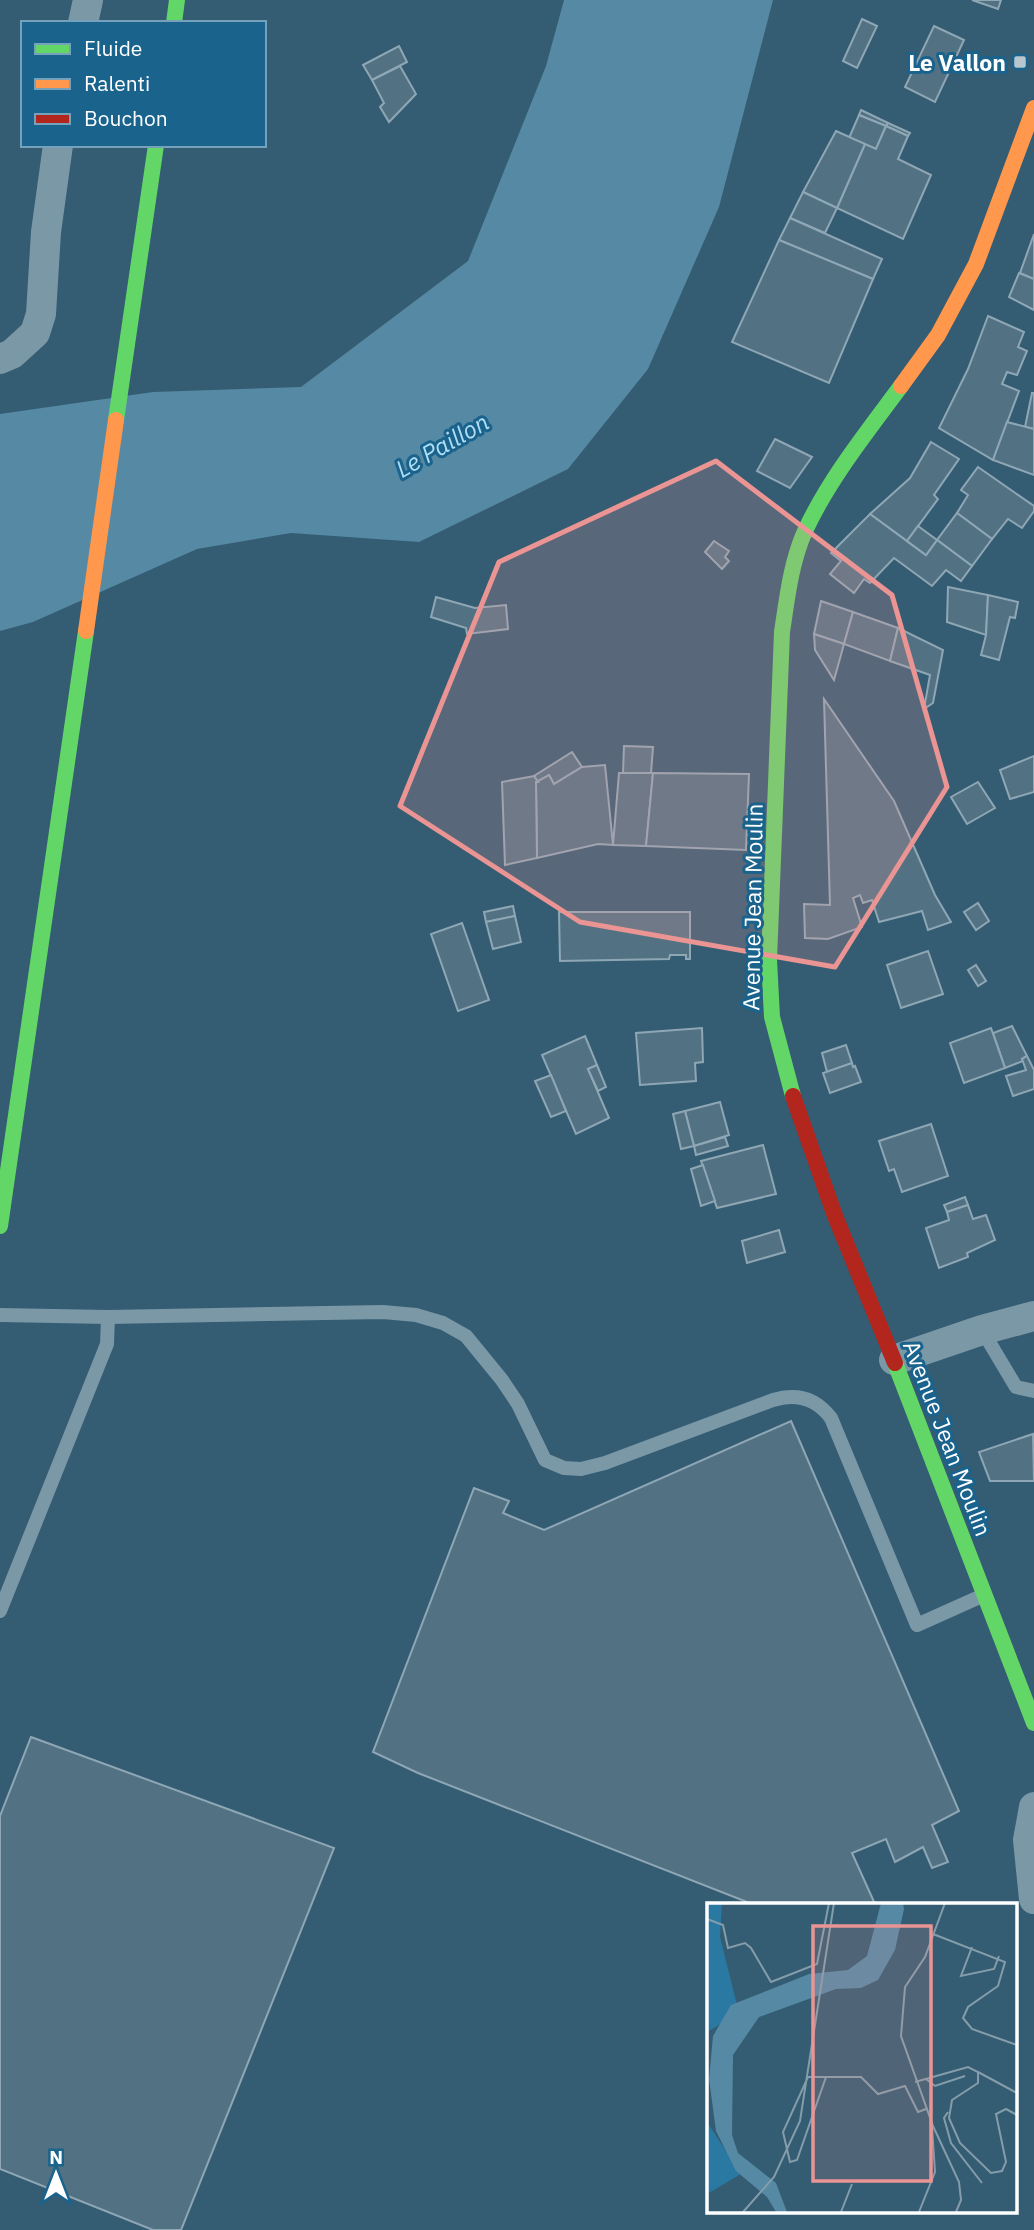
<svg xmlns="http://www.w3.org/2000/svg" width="1034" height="2230" viewBox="0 0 1034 2230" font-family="'IBM Plex Sans',sans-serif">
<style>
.water{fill:#5689a4}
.building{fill:#527284;stroke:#8fa7b5;stroke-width:2}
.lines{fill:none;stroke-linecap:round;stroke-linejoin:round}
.lane{stroke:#7b98a6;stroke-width:14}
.street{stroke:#7b98a6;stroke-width:30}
.fast{stroke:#63d668;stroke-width:16}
.slow{stroke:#ff974d;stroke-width:16}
.jam{stroke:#b3261e;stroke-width:16}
.marked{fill:#ea9494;fill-opacity:0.2;stroke:#ea9494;stroke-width:5;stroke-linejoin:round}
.poi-dot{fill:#b8c6ce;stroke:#19638d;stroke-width:2.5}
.labels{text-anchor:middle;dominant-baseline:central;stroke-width:6;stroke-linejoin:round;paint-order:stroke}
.poi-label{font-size:23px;font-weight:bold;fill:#fff;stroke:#19638d;text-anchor:end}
.street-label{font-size:23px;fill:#fff;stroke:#19638d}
.water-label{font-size:24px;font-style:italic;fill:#b1def5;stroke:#19638d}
.inset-road{fill:none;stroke:#859daa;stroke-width:2}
.view{fill:#ea9494;fill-opacity:0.15;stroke:#ea9494;stroke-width:3.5}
.inset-edge{fill:none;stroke:#fff;stroke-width:3.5}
</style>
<rect width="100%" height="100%" fill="#345c72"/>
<polygon class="water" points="564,0 773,0 719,207 648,369 568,469 419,542 291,533 197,549 33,622 0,631 0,414 153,392 301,387 468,261 546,66"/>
<g class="building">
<polygon points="972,0 1001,0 998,9"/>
<polygon points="862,19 877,26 857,68 843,61"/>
<polygon points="934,26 964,40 935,102 905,87"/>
<polygon points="399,46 407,62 372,80 363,65"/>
<polygon points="400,66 416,94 389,122 380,107 384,103 372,80"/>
<polygon points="861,110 888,123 886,126 859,115"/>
<polygon points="859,115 886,126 876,149 849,138"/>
<polygon points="888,123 910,133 908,136 886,126"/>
<polygon points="886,126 908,136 898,159 931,175 903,239 837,208 865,144 876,149"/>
<polygon points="836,131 865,144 837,208 803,192"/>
<polygon points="803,192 837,208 825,233 790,218"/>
<polygon points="790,218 882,259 873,279 779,240"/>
<polygon points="1034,234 1034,279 1020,273"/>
<polygon points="779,240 873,279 829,383 732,342"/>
<polygon points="1019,273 1034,279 1034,310 1009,297"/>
<polygon points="988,316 1024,332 1018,347 1027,351 1017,375 1007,372 1002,384 1019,391 993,460 939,428 968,369"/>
<polygon points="1032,393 1034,393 1034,429 1025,427"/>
<polygon points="1007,422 1034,429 1034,475 993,460"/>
<polygon points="775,439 812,457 790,488 757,471"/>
<polygon points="931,442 959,459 934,495 938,499 907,541 870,514 910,478"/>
<polygon points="978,467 1034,506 1034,511 1022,528 1008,519 992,539 957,513 968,495 961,490"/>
<polygon points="957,513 992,539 972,566 937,540"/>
<polygon points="870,514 926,555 937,540 972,566 961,581 946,570 932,586 894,558 870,583 864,579 854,593 830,574 841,561 831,553"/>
<polygon points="918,526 937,540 926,555 907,541"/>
<polygon points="714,541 729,551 725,557 729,561 722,569 705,552"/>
<polygon points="948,587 988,595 986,635 947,622"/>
<polygon points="988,595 1018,602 1015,618 1010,617 999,660 981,655 986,635"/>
<polygon points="436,597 475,608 506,605 508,629 467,634 466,628 431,617"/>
<polygon points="821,601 853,612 844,644 814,634"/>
<polygon points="853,612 898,628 890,661 844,644"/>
<polygon points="898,628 943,650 933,703 924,709 930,675 890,661"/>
<polygon points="814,634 844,644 834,680 815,650"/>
<polygon points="824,699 894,801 935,895 951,922 928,930 922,911 879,922 872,900 863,903 860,895 853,898 862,927 828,939 805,938 804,904 830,905"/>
<polygon points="624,746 653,747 651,773 623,773"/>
<polygon points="572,752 582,767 554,784 549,775 538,782 534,776"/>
<polygon points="1034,756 1034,792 1010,799 1000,770"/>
<polygon points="605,765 613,845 598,844 537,858 536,782 549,775 554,784 582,767"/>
<polygon points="619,773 653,773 646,846 613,845"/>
<polygon points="653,773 749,774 746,850 646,846"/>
<polygon points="534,776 538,782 536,782 537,858 505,865 502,782"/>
<polygon points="978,782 995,808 967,824 951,797"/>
<polygon points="978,903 989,921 976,930 964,912"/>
<polygon points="513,906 515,916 486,922 484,912"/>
<polygon points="559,912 690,912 690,959 686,959 686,955 670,955 669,959 560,961"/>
<polygon points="515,916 521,942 493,949 486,922"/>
<polygon points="462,923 489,1000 458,1011 431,934"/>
<polygon points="928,951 943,994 901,1008 887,965"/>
<polygon points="976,965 986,981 978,986 968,970"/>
<polygon points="1012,1026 1027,1056 1022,1059 1023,1061 1005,1068 993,1033"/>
<polygon points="702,1028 703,1062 695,1063 696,1081 640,1085 636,1033"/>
<polygon points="991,1028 1005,1068 964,1083 950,1043"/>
<polygon points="585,1036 597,1065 588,1069 609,1118 576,1134 542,1055"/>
<polygon points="846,1045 852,1063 827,1072 822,1053"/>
<polygon points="1027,1056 1034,1070 1034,1089 1013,1096 1006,1076 1026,1070 1022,1059"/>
<polygon points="852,1063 853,1067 855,1066 861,1082 830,1093 823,1073"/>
<polygon points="597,1065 606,1087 598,1091 588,1069"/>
<polygon points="551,1075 566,1111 551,1117 535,1081"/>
<polygon points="720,1102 729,1135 694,1146 685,1111"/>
<polygon points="685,1111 694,1146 681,1149 673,1114"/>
<polygon points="931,1124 948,1176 902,1192 894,1169 889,1171 879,1141"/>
<polygon points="725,1137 728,1146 696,1155 694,1146"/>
<polygon points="763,1145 776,1194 717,1208 701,1161"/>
<polygon points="703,1165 715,1201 701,1206 691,1169"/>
<polygon points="965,1197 968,1205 947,1212 944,1205"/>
<polygon points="968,1205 973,1219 986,1215 995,1240 967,1253 968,1257 939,1268 926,1228 949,1220 947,1212"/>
<polygon points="779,1230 785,1252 747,1263 742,1241"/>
<polygon points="791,1421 959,1811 932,1825 948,1862 932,1868 923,1847 895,1862 886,1839 852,1853 875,1904 752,1904 418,1773 373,1752 474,1488 509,1501 503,1513 544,1530"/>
<polygon points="1033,1434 1034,1481 990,1481 979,1452"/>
<polygon points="31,1737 334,1848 181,2230 153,2230 0,2169 0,1816"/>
</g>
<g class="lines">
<g class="lane">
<path d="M0,1315l108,2 275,-5 33,3 27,8 23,13 36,44 16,24 27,56 19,8 17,1 24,-6 168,-63c23,-7 43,-2 58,18l86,207 67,-30"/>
<polyline points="982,1330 1016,1387 1034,1391"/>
<polyline points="0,1611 107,1344 108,1317"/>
</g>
<g class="street">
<polyline points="83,23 88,0"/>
<polyline points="0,359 12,354 35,333 41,314 46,232 58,145"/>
<polyline points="894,1360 982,1330 1034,1316"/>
<polyline points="1034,1807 1028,1840 1034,1899"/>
</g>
<g class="fast">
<polyline points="174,23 177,0"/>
<polyline points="116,420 156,145"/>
<path d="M793,1096l-21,-79 -3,-57 13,-328c5,-33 9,-70 23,-101 24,-52 62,-99 96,-145"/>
<polyline points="0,1226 86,631"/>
<polyline points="895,1363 1034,1723"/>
</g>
<g class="slow">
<polyline points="901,386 938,335 976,264 1034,108"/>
<polyline points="86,631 116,420"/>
</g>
<polyline class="jam" points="793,1096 835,1216 895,1363"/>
</g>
<path class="marked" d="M716,461l176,134 55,192 -112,180 -255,-45 -180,-116 99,-244z"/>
<rect class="poi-dot" x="1013" y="55" width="14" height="14" rx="3.5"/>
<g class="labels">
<g class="poi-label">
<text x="1006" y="62">Le Vallon</text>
</g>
<g class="street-label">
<text transform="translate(752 907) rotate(-89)">Avenue Jean Moulin</text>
<text transform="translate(948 1438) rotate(69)">Avenue Jean Moulin</text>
</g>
<g class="water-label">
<text transform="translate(442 445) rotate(-30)">Le Paillon</text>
</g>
</g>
<g transform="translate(707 1903)">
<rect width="310" height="310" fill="#345c72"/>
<path d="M0,0h15l-2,34 19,76 -32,19zM0,219l34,52 -34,20z" fill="#2a79a2"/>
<path d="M174,0h22l1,6 -9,41 -17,30 -17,8 -25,1 -77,28 -26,38 -1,80 6,18 38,30 11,29h-11l-9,-15 -31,-26 -20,-40 -7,-52 4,-43 18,-31 78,-31 39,-4 19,-14z" fill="#5689a4"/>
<path class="inset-road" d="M238,0l-20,54 -20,30 -4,49 32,90 26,56 2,18 -5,12M0,16l16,6 5,23 17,-5 6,5 20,34 46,-18 12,-61M226,31l72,28 -7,24 -30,21 -5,11 9,11 45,16M265,44l-11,29 33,-7 5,-13M271,169l39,21M119,174l-29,83 -7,2 -7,-30 25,-55h53l17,17 27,-8 13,26 8,-3M219,176l9,7 30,-10M208,179l53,-15 10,5v11l-26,17 -3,18 11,25 31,30 11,-2 4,-9 -10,-48 10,-5 11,6M241,209l-4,6 7,25 31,40M36,309l31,-35 26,-56 34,-218M134,309l11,-28M212,309l16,-40 -3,-45"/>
<path class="view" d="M106,23h118v255h-118z"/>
<rect width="310" height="310" class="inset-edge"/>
</g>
<rect x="21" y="21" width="245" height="126" fill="#19638d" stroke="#75a1bb" stroke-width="2"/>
<rect x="35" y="44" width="35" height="10" fill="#63d668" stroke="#75a1bb" stroke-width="2"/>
<text x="84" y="56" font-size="21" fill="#ffffff">Fluide</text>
<rect x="35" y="79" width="35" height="10" fill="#ff974d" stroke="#75a1bb" stroke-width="2"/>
<text x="84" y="91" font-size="21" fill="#ffffff">Ralenti</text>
<rect x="35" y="114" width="35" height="10" fill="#b3261e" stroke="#75a1bb" stroke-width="2"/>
<text x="84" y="126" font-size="21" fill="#ffffff">Bouchon</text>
<g transform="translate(56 2174)" stroke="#19638d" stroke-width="5" paint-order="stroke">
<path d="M0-5L12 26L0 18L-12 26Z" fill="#ffffff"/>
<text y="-10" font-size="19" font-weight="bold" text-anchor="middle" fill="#ffffff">N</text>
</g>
</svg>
